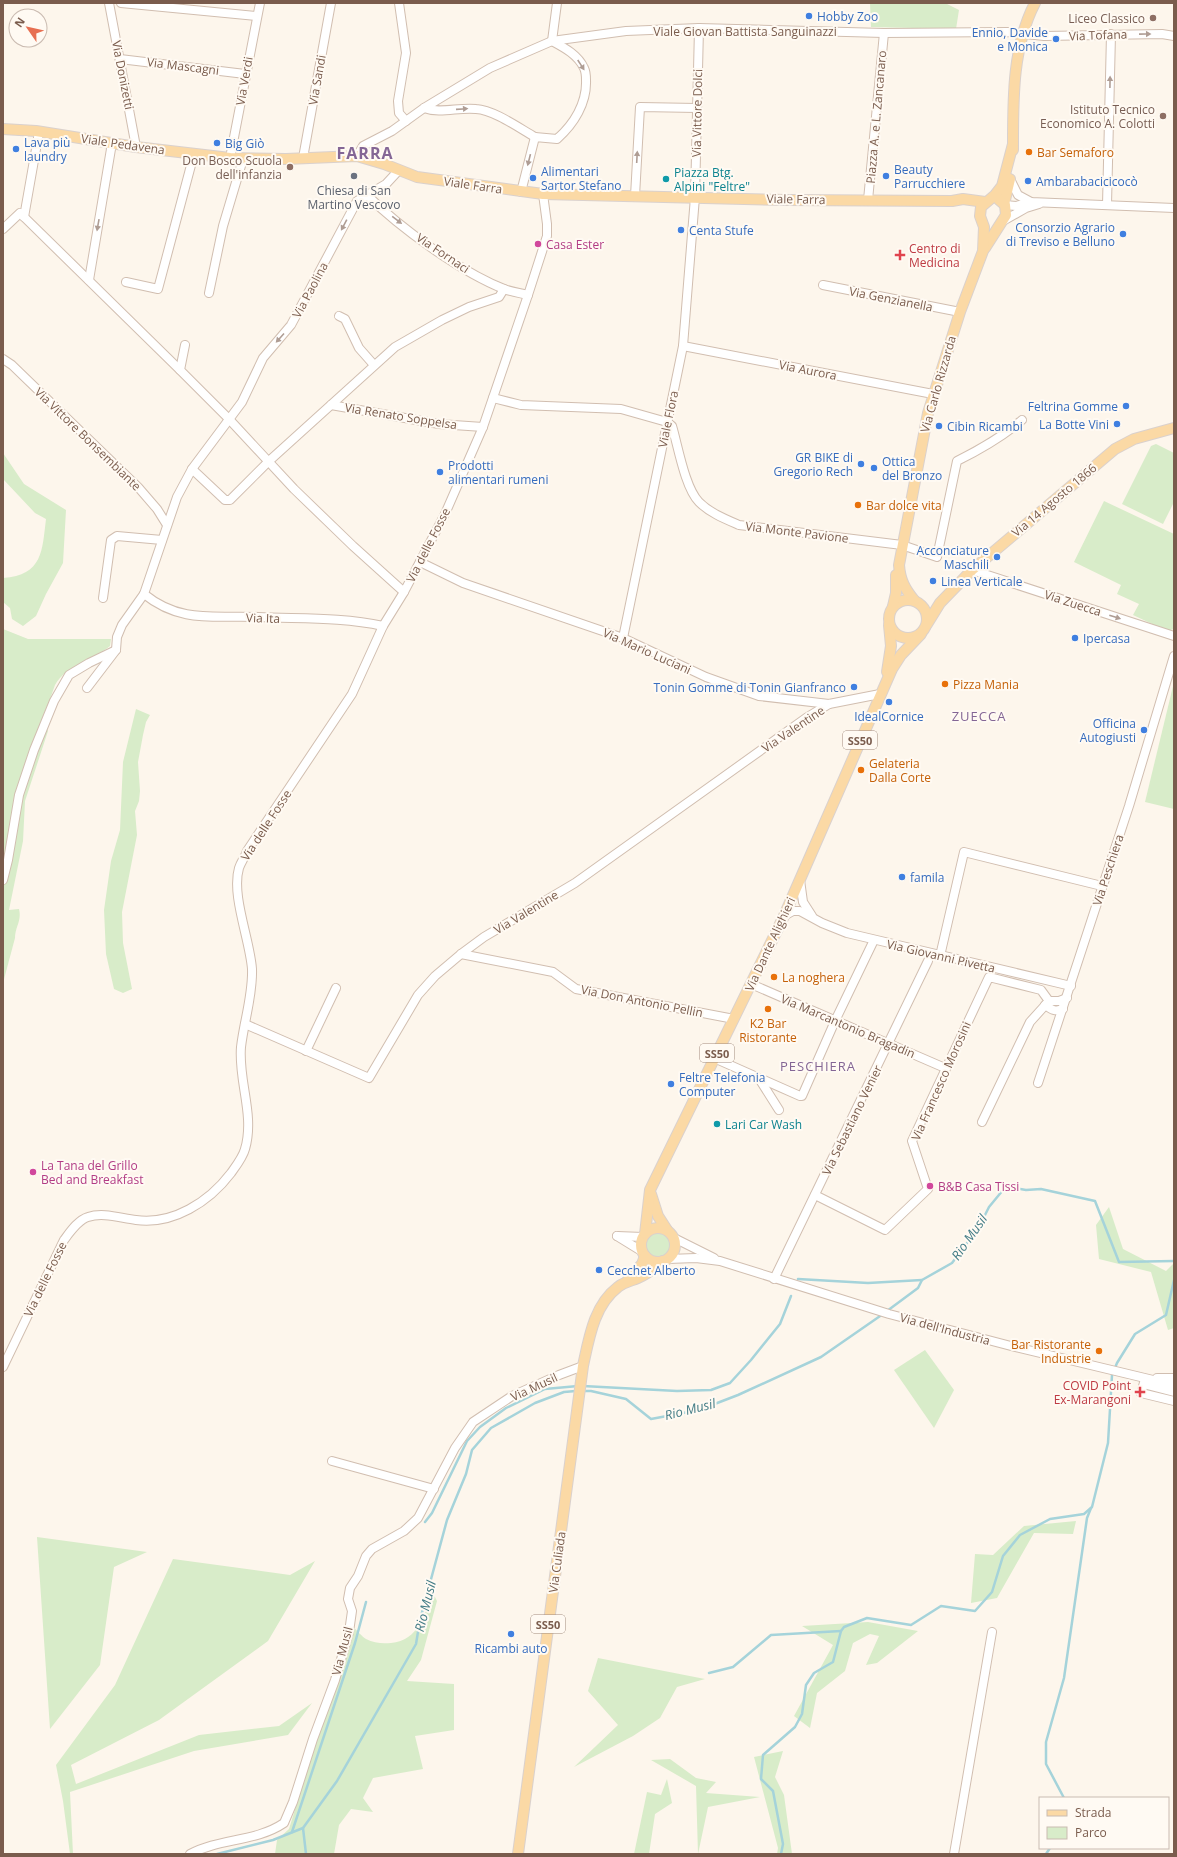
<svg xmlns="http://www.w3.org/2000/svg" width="1177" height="1857" viewBox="0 0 1177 1857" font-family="'Open Sans',sans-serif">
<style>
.green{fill:#d8ecc9}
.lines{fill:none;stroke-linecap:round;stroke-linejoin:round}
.stream{stroke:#a5d3da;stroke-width:2.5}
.minor-casing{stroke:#d1beb0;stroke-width:10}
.major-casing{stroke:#dad1cd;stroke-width:12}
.minor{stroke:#fff;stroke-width:8}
.major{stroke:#fbd9a5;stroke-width:10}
.oneway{fill:#af9d94}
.shop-dot{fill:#3f7fe0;stroke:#fffaf3;stroke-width:1.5}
.education-dot{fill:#8d6e63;stroke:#fffaf3;stroke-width:1.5}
.food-dot{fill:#e8710a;stroke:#fffaf3;stroke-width:1.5}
.worship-dot{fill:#6b7280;stroke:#fffaf3;stroke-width:1.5}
.culture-dot{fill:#0f9aa8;stroke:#fffaf3;stroke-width:1.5}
.hotel-dot{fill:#d1479c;stroke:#fffaf3;stroke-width:1.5}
.health-dot{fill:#e0444e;stroke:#fffaf3;stroke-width:1.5}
.labels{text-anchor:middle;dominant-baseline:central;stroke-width:4;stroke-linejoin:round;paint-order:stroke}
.shield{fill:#fffaf3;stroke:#a28b7f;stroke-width:1}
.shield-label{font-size:11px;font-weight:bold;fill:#7a5c4d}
.shop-label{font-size:12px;fill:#366cbe;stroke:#fffaf3;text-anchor:start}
.education-label{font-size:12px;fill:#785e54;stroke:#fffaf3;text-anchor:end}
.street-label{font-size:12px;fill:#7a5c4d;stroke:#fffaf3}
.food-label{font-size:12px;fill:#c56008;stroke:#fffaf3;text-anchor:start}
.culture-label{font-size:12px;fill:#0d838f;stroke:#fffaf3;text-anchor:start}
.worship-label{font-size:12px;fill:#5b616d;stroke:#fffaf3}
.hotel-label{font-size:12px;fill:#b23c85;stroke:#fffaf3;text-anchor:start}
.health-label{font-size:12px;fill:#be3a42;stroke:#fffaf3;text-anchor:start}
.neighbourhood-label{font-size:13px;letter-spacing:1px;fill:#846695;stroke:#fffaf3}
.water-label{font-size:13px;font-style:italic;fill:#437c86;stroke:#fffaf3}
.district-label{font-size:16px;font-weight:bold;letter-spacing:1px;fill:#846695;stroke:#fffaf3}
</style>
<rect width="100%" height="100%" fill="#fdf6ec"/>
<g class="green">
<polygon points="870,3 945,3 959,10 956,29 871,27"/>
<polygon points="1156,444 1174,453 1174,502 1163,524 1122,504 1151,446"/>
<path d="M3,453l21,31 42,26 -3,53 -17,31 -10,22 -13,10 -11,-7 -2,-11 -7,-6v-24c40,-3 39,-27 43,-59l-11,-6 -32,-34z"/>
<polygon points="1104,501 1174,534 1174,629 1167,631 1133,615 1139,604 1117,594 1121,585 1074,562"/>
<path d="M3,629l25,10h83l-1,7c-18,15 -43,18 -55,39l-21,59 -31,131z"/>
<polygon points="1174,682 1174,809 1145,802"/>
<polygon points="136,709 150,715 146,722 143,735 138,762 140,791 139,801 135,811 137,835 122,912 123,943 132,989 123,993 114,989 106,954 104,910 111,861 120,830 123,762"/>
<path d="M44,723l4,8 -23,70 -2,40 -14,69 10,-1c3,12 -4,18 -4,29l-12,45v-98l16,-83z"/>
<polygon points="1109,1207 1123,1249 1166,1271 1174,1263 1174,1328 1168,1330 1151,1272 1099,1259 1096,1225"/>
<circle cx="658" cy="1245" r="16"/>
<polygon points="925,1350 954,1390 934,1428 894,1370"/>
<polygon points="1076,1521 1073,1534 1034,1533 997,1598 971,1603 975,1554 993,1555 1024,1526"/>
<polygon points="37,1537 147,1552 114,1567 100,1665 50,1729"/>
<polygon points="173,1559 290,1575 315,1561 268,1641 159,1720 71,1765 76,1784 199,1735 279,1726 312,1703 288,1735 194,1751 70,1792 73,1854 70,1854 63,1801 56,1765 115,1685"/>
<path d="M432,1591l5,10 -16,59 -14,21 47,3v46l-39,6 8,33 -50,9 -10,20 10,14 -22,-3 -12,16 -5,29h-59l2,-14 12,-11 63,-203c5,4 9,10 14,13 8,4 16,5 25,4 28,-3 34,-28 41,-52z"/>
<polygon points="868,1622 918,1631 877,1663 866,1665 879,1636 870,1634 853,1643 845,1671 817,1693 810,1728 794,1716 833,1645 802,1626"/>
<polygon points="598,1658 705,1679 677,1687 660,1718 633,1736 574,1767 618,1725 588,1691"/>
<polygon points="783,1751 775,1777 784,1795 792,1854 777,1854 778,1848 754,1757"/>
<polygon points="670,1759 696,1778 716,1782 706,1793 760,1797 708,1807 698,1854 696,1786 651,1760"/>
<polygon points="667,1779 672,1803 655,1814 649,1854 634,1854 647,1792 661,1795"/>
</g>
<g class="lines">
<g class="stream">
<polyline points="798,1279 868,1283 922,1280"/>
<polyline points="887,1311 918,1288 922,1280 952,1263 979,1227 989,1207 1003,1190 1009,1187 1026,1190 1041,1189 1095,1201 1119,1262 1174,1261"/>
<polyline points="583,1386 677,1391 711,1390 730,1383 751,1360 780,1324 791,1296"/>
<polyline points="581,1391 591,1391 626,1399 651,1419 699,1410 738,1395 821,1357 883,1314"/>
<polyline points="425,1522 432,1513 467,1441 480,1427 506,1408 545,1389 578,1386"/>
<polyline points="709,1673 733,1667 771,1635 841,1631"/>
<polyline points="1064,1798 1046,1764 1046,1742 1064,1678 1087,1518 1091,1508"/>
<polyline points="303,1828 306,1854"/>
<polyline points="292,1832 355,1643 366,1602"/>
<polyline points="217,1854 273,1840 303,1828 337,1781 416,1644 420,1620 447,1520 466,1474 472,1450 491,1428 535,1403 564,1392 576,1391"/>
<polyline points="781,1854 783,1844 773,1791 761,1779 763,1755 795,1727 802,1714 806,1685 814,1673 833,1662 841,1631 844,1627 867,1618 911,1625 941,1606 975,1611 992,1592 1003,1556 1020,1535 1050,1519 1084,1514 1092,1507 1108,1443 1112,1375 1117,1363 1135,1334 1166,1315 1174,1280"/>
<polyline points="1046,1854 1050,1848"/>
</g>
<defs>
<g id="minor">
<polyline points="109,3 136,147"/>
<polyline points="121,3 257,16"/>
<polyline points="399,3 406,53 398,101 399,113 406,121"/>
<polyline points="120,59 245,74"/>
<path d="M424,108c16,6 35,-1 52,1 18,1 43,19 59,28"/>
<polyline points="357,156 363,146 392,131 424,108 490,68 552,41 626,31 699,28 884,33 1008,32 1044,36 1162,34 1174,36"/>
<polyline points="230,158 260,3"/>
<polyline points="303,158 331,3"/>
<polyline points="1010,179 1018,195 1031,202 1174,208"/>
<path d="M521,192l14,-55 22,2c17,-15 30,-36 29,-59 0,-3 0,-8 -2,-12 -6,-13 -19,-20 -32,-27l5,-38"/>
<path d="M367,195c33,33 94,77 137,94 8,3 16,4 24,6"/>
<polyline points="635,196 640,107 697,108"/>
<polyline points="868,200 884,33"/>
<polyline points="1005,205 1016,206 1031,202"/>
<polyline points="1107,205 1111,34"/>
<polyline points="24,217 39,132"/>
<polyline points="1003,221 1026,208 1039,204"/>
<polyline points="3,229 20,213 180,370"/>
<polyline points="89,280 112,143"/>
<polyline points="126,282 158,289 194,154"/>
<polyline points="823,285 960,312"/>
<polyline points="209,293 223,226 243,159"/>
<polyline points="339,316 345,319 359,348 374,365"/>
<polyline points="185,345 180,370 228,418 294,489 353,546 404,592"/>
<polyline points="683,346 933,394"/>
<polyline points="3,359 12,365 138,487 157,509 167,525"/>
<path d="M493,398l28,7 100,4 46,13 5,4c6,20 13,62 27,76 11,11 26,17 40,23l163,20 35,12 20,-96c24,-12 45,-24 65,-41"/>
<polyline points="331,405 439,424 483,427"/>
<polyline points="192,469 225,500 230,500 269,461 395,347 442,320 469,307 499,297 504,289"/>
<polyline points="420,562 463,583 623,638 706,677 759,696 829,704 880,694"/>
<polyline points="972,570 1174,636"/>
<polyline points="103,598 111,540 117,536 162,540"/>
<path d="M383,626c-41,-9 -84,-7 -125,-9 -43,-2 -77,7 -114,-23l33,-97 15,-28 50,-67 21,-44 28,-33 66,-124 29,-17 13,-14"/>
<polyline points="623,638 683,346 695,197 699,28"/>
<polyline points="87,688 116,650 117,637 122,625 144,594"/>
<polyline points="3,880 8,860 19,795 34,750 54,701 69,675 89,663 116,650"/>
<polyline points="800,880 803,902 812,916"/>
<polyline points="784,916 793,911 800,911 822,923 847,933 1071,986"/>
<polyline points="461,954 553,972 576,989 734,1019"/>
<polyline points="940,956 964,852 1102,886"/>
<polyline points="751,984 945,1068"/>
<path d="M1045,1005c7,5 10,7 18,4"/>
<polyline points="245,1024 369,1078 418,995 435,976 461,954 484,937 575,883 806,718 829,704"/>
<polyline points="306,1051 336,988"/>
<polyline points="714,1058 800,1096 802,1096 835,1021 874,940"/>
<polyline points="760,1080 779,1110"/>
<polyline points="1038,1083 1129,806 1174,656"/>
<polyline points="982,1122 1030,1022 1049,1001 1059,1001 1067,998"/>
<polyline points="815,1195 885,1230 928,1189 912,1141 989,977 1041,990 1049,1001"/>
<polyline points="617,1236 643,1252"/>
<polyline points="617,1236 643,1237"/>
<polyline points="674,1238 714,1258"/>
<polyline points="668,1259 696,1258 720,1261 889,1314 1011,1346 1174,1385"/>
<polyline points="774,1279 928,961"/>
<path d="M3,1367l61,-127c6,-8 14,-20 24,-23 15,-5 32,1 48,3 37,5 73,-18 95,-47 5,-7 12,-16 14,-24 10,-34 -7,-68 -4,-102 3,-26 12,-52 11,-78 -2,-29 -21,-74 -13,-101 2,-6 6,-11 8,-17l105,-157 31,-68 21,-34 41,-78 38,-87 45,-132 19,-59v-12l-4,-30"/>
<polyline points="1157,1378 1174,1378"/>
<polyline points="1145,1379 1141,1393 1174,1401"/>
<polyline points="1147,1385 1174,1392"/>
<polyline points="332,1461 434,1489"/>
<path d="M190,1854c30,-16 66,-12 94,-31l9,-21 20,-63 22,-59 14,-48 3,-21 -4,-12 2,-11 8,-12 8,-20 6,-7 32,-18 14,-13 37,-70 18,-26 39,-26 47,-21 24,-9"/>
<polyline points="954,1854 992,1632"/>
</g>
<g id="major">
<polyline points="3,129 36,131 136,147 230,158 286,159 357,156 384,164 417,177 543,194 787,200 952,201 963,199 985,202"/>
<path d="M1013,150c0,-49 -1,-103 22,-147"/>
<polyline points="1004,204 1010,179"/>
<polyline points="985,248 1006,215 1005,205 999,200"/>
<circle cx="908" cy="619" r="19"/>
<path d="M914,600c-9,-11 -14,-20 -15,-35l29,-152 32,-101 23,-61 1,-24 -4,-11 1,-9 14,-12 7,-9 11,-42"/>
<polyline points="893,606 896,593 896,575"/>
<polyline points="927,624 940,603 972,570 1115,449 1134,439 1174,428"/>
<polyline points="887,672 891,646 889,625"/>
<polyline points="651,1194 658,1216 667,1230"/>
<circle cx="658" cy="1245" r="17"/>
<polyline points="645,1234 650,1190 784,916 892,669 901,655 921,634"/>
<polyline points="628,1280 642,1264 645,1256"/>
<path d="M518,1854l65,-488c6,-28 11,-61 35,-79 6,-5 13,-6 20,-9 9,-4 17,-10 25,-17"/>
</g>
</defs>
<use href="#minor" class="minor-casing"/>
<use href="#major" class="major-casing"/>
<use href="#minor" class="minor"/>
<use href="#major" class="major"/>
</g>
<defs><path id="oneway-solid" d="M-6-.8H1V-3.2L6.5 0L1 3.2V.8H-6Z"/></defs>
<g class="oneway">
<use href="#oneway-solid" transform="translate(1145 34) rotate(-1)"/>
<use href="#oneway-solid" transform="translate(581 65) rotate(57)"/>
<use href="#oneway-solid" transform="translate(1110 82) rotate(-89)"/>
<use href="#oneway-solid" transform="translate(462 109) rotate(-4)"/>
<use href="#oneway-solid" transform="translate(637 157) rotate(-87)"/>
<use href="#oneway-solid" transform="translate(529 160) rotate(104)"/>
<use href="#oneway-solid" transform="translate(397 220) rotate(37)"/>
<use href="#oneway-solid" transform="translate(98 225) rotate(100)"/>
<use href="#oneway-solid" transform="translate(344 225) rotate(118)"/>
<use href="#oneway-solid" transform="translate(280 338) rotate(132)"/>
<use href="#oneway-solid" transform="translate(1115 617) rotate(18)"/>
</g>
<g class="shop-dot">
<circle cx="809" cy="16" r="4"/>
<circle cx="1056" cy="39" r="4"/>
<circle cx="217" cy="143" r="4"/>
<circle cx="16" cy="149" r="4"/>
<circle cx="886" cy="176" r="4"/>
<circle cx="533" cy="178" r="4"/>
<circle cx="1028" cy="181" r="4"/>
<circle cx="681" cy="230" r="4"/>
<circle cx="1123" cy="234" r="4"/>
<circle cx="1126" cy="406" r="4"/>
<circle cx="1117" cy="424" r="4"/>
<circle cx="939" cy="426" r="4"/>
<circle cx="861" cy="464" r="4"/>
<circle cx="874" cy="468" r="4"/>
<circle cx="440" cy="472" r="4"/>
<circle cx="997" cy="557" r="4"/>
<circle cx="933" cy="581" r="4"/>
<circle cx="1075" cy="638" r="4"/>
<circle cx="854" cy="687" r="4"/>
<circle cx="889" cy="702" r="4"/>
<circle cx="1144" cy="730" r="4"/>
<circle cx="902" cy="877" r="4"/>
<circle cx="671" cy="1084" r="4"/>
<circle cx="599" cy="1270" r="4"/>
<circle cx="511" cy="1634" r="4"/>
</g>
<g class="education-dot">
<circle cx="1153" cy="18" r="4"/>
<circle cx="1163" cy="116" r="4"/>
<circle cx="290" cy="167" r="4"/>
</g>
<g class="food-dot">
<circle cx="1029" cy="152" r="4"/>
<circle cx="858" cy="505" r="4"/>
<circle cx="945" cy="684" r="4"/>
<circle cx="861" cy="770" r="4"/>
<circle cx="774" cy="977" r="4"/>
<circle cx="768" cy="1009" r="4"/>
<circle cx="1099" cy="1351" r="4"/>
</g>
<circle class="worship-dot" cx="354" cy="176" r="4"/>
<g class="culture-dot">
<circle cx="666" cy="179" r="4"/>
<circle cx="717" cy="1124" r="4"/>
</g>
<g class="hotel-dot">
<circle cx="538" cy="244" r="4"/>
<circle cx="33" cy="1172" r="4"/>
<circle cx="930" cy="1186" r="4"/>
</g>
<g class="health-dot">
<path d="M898 249h4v4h4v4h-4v4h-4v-4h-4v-4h4z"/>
<path d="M1138 1386h4v4h4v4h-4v4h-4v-4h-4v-4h4z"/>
</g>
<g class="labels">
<g class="shield">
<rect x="843" y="731" width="34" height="18" rx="3"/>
<rect x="700" y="1044" width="34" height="18" rx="3"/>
<rect x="531" y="1615" width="34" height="18" rx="3"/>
</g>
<g class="shield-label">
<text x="860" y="740">SS50</text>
<text x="717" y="1053">SS50</text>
<text x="548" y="1624">SS50</text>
</g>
<g class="shop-label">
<text x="817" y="16">Hobby Zoo</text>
<text x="1048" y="32" text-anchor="end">Ennio, Davide<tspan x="1048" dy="14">e Monica</tspan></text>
<text x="24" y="142">Lava più<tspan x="24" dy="14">laundry</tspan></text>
<text x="225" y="143">Big Giò</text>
<text x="894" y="169">Beauty<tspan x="894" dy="14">Parrucchiere</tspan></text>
<text x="541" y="171">Alimentari<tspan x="541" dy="14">Sartor Stefano</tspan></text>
<text x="1036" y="181">Ambarabacicicocò</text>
<text x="1115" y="227" text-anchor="end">Consorzio Agrario<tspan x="1115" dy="14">di Treviso e Belluno</tspan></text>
<text x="689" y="230">Centa Stufe</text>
<text x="1118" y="406" text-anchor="end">Feltrina Gomme</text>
<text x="1109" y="424" text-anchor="end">La Botte Vini</text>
<text x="947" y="426">Cibin Ricambi</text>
<text x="853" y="457" text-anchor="end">GR BIKE di<tspan x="853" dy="14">Gregorio Rech</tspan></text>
<text x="882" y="461">Ottica<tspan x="882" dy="14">del Bronzo</tspan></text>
<text x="448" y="465">Prodotti<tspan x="448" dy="14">alimentari rumeni</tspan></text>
<text x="989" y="550" text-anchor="end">Acconciature<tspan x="989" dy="14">Maschili</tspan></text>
<text x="941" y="581">Linea Verticale</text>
<text x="1083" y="638">Ipercasa</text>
<text x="846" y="687" text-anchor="end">Tonin Gomme di Tonin Gianfranco</text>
<text x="889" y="716" text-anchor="middle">IdealCornice</text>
<text x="1136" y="723" text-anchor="end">Officina<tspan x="1136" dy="14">Autogiusti</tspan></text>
<text x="910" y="877">famila</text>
<text x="679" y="1077">Feltre Telefonia<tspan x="679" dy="14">Computer</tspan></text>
<text x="607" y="1270">Cecchet Alberto</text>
<text x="511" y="1648" text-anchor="middle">Ricambi auto</text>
</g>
<g class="education-label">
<text x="1145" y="18">Liceo Classico</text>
<text x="1155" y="109">Istituto Tecnico<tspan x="1155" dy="14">Economico A. Colotti</tspan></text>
<text x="282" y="160">Don Bosco Scuola<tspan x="282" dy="14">dell'infanzia</tspan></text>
</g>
<g class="street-label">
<text x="745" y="31">Viale Giovan Battista Sanguinazzi</text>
<text transform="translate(1098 35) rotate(-2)">Via Tofana</text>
<text transform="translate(183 66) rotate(7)">Via Mascagni</text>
<text transform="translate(123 75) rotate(79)">Via Donizetti</text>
<text transform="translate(317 80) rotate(-80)">Via Sandi</text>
<text transform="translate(244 81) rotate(-80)">Via Verdi</text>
<text transform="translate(697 113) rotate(-89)">Via Vittore Dolci</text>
<text transform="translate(876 117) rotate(-85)">Piazza A. e L. Zancanaro</text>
<text transform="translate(123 144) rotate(8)">Viale Pedavena</text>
<text transform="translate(473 185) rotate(8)">Viale Farra</text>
<text transform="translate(796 199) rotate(1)">Viale Farra</text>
<text transform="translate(443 253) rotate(34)">Via Fornaci</text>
<text transform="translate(310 290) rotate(-62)">Via Paolina</text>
<text transform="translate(891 299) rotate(11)">Via Genzianella</text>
<text transform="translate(808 370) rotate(11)">Via Aurora</text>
<text transform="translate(938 384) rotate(-74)">Via Carlo Rizzarda</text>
<text transform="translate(401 416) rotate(9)">Via Renato Soppelsa</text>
<text transform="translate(668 419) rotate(-78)">Viale Flora</text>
<text transform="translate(88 439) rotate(44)">Via Vittore Bonsembiante</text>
<text transform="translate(1054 500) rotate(-40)">Via 14 Agosto 1866</text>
<text transform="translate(797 532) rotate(7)">Via Monte Pavione</text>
<text transform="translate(428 545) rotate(-63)">Via delle Fosse</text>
<text transform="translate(1073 603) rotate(18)">Via Zuecca</text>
<text transform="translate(263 618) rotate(2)">Via Ita</text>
<text transform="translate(647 651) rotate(24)">Via Mario Luciani</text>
<text transform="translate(793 729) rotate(-34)">Via Valentine</text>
<text transform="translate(266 825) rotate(-57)">Via delle Fosse</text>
<text transform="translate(1108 870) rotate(-72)">Via Peschiera</text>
<text transform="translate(526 912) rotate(-31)">Via Valentine</text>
<text transform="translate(770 944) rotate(-65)">Via Dante Alighieri</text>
<text transform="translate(941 956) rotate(13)">Via Giovanni Pivetta</text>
<text transform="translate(642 1001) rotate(11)">Via Don Antonio Pellin</text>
<text transform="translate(848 1026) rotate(23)">Via Marcantonio Bragadin</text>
<text transform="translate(941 1081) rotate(-66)">Via Francesco Morosini</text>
<text transform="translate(852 1120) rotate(-64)">Via Sebastiano Venier</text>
<text transform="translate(45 1279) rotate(-64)">Via delle Fosse</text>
<text transform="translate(945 1329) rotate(15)">Via dell'Industria</text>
<text transform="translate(534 1387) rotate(-25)">Via Musil</text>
<text transform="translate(557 1562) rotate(-82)">Via Culiada</text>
<text transform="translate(342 1651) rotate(-75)">Via Musil</text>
</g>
<g class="food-label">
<text x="1037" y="152">Bar Semaforo</text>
<text x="866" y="505">Bar dolce vita</text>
<text x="953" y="684">Pizza Mania</text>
<text x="869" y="763">Gelateria<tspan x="869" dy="14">Dalla Corte</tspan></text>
<text x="782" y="977">La noghera</text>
<text x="768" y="1023" text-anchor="middle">K2 Bar<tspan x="768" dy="14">Ristorante</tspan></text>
<text x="1091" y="1344" text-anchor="end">Bar Ristorante<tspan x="1091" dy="14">Industrie</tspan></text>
</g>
<g class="culture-label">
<text x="674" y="172">Piazza Btg.<tspan x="674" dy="14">Alpini "Feltre"</tspan></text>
<text x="725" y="1124">Lari Car Wash</text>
</g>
<g class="worship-label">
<text x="354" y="190">Chiesa di San<tspan x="354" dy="14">Martino Vescovo</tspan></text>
</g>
<g class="hotel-label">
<text x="546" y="244">Casa Ester</text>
<text x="41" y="1165">La Tana del Grillo<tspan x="41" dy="14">Bed and Breakfast</tspan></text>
<text x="938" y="1186">B&amp;B Casa Tissi</text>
</g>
<g class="health-label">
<text x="909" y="248">Centro di<tspan x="909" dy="14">Medicina</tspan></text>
<text x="1131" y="1385" text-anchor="end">COVID Point<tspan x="1131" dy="14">Ex-Marangoni</tspan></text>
</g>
<g class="neighbourhood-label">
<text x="979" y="716">ZUECCA</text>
<text x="818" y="1066">PESCHIERA</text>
</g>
<g class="water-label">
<text transform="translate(969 1237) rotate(-55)">Rio Musil</text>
<text transform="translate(690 1409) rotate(-14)">Rio Musil</text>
<text transform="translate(425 1606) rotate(-76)">Rio Musil</text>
</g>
<g class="district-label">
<text x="365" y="153">FARRA</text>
</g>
</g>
<rect width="1177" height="1857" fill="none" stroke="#7a5c4d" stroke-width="8"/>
<rect x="1039" y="1797" width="130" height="52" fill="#fffaf3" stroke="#cabbb1"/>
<rect x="1047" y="1810" width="20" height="6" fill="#fbd9a5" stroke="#cabbb1"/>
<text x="1075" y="1817" font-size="12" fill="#7a5c4d">Strada</text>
<rect x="1047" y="1827" width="20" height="12" fill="#d8ecc9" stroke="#cabbb1"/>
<text x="1075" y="1837" font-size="12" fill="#7a5c4d">Parco</text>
<g transform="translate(28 28) rotate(304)"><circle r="19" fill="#fffaf3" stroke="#cabbb1"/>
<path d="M0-3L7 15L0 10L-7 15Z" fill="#e76f51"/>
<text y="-6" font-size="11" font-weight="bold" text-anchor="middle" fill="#7a5c4d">N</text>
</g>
</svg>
